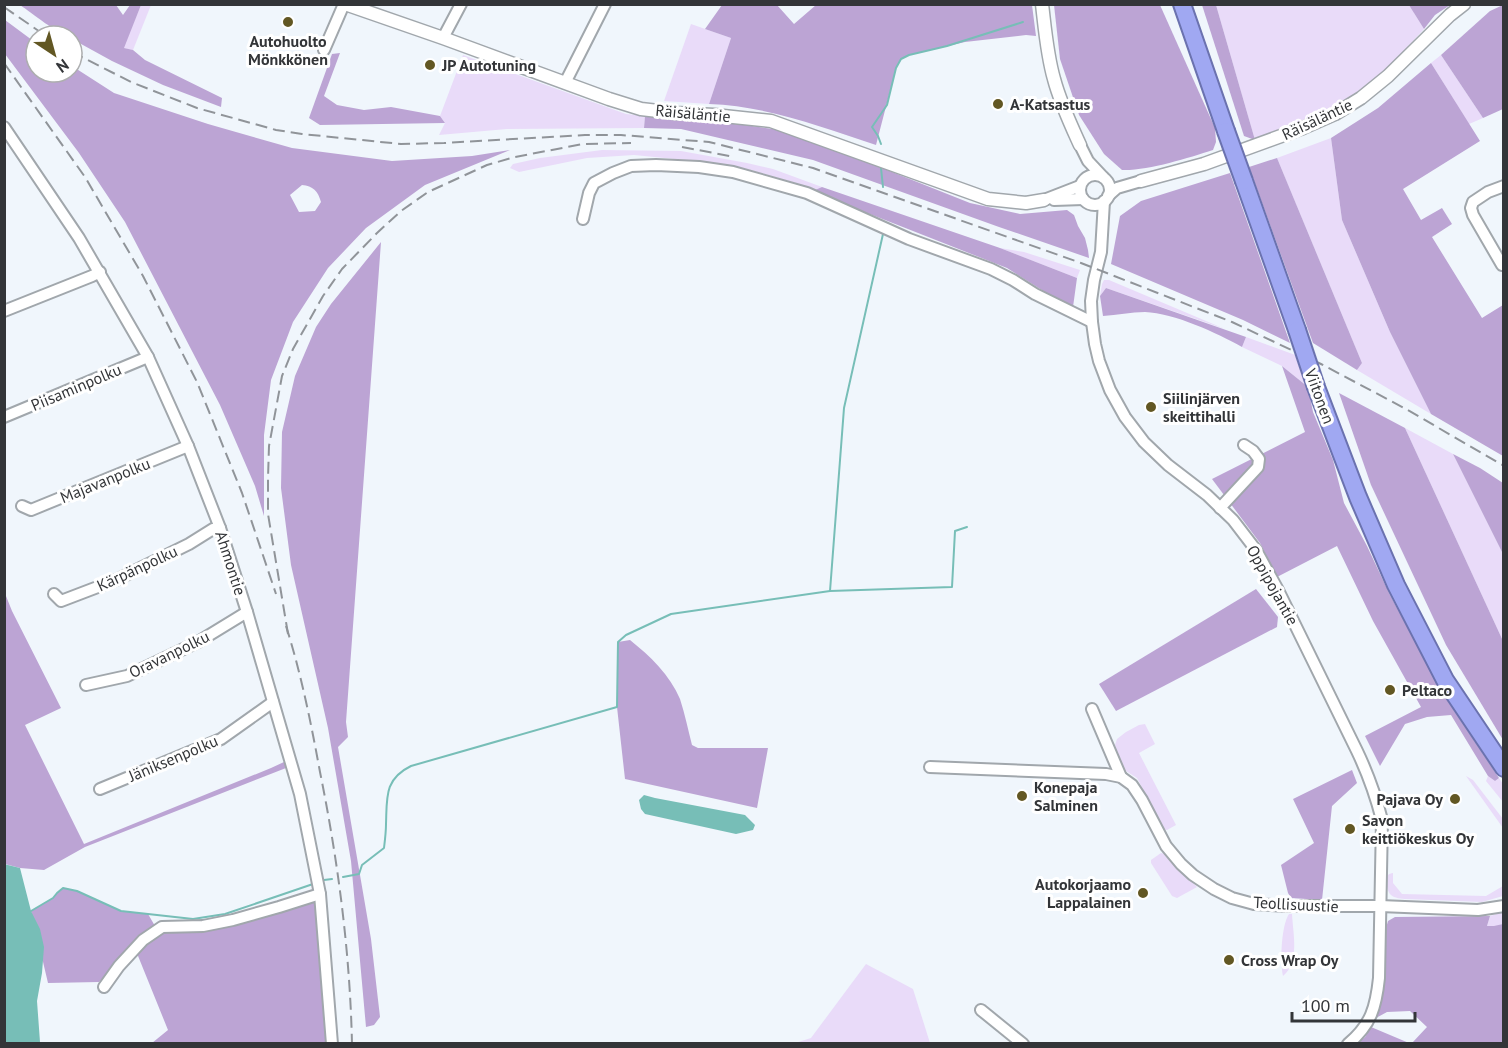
<svg xmlns="http://www.w3.org/2000/svg" width="1508" height="1048" viewBox="0 0 1508 1048" font-family="'PT Sans',sans-serif">
<style>
.green{fill:#e9dbf9}
.forest{fill:#bca4d4;fill-rule:evenodd}
.water{fill:#77beb7}
.lines{fill:none;stroke-linecap:round;stroke-linejoin:round}
.stream{stroke:#77beb7;stroke-width:2}
.minor-casing{stroke:#a1a7ac;stroke-width:14}
.tertiary-casing{stroke:#a1a7ac;stroke-width:15}
.trunk-casing{stroke:#6b72af;stroke-width:20}
.minor{stroke:#fff;stroke-width:10}
.tertiary{stroke:#fff;stroke-width:12}
.trunk{stroke:#a0a8f2;stroke-width:16}
.rail{stroke:#909499;stroke-width:2;stroke-dasharray:12 6;stroke-linecap:butt}
.trunk-bridge-casing{stroke:#6b72af;stroke-width:20;stroke-linecap:butt}
.trunk-bridge{stroke:#a0a8f2;stroke-width:16}
.poi-dot{fill:#625723;stroke:#fff;stroke-width:2}
.labels{text-anchor:middle;dominant-baseline:central;stroke-width:6;stroke-linejoin:round;paint-order:stroke}
.poi-label{font-size:16px;font-weight:bold;fill:#333538;stroke:#fff;text-anchor:start}
.street-label{font-size:16px;fill:#333538;stroke:#fff}
</style>
<rect width="100%" height="100%" fill="#f0f6fc"/>
<g class="green">
<polygon points="141,5 151,5 133,50 123,48"/>
<polygon points="1216,5 1428,5 1414,13 1424,29 1376,81 1341,106 1255,140"/>
<polygon points="691,24 731,38 709,104 664,101"/>
<polygon points="463,55 626,114 645,116 644,128 507,129 439,135 445,123 440,116"/>
<polygon points="1441,55 1483,118 1469,124 1431,63"/>
<polygon points="1331,138 1342,220 1390,332 1431,414 1357,370 1362,363 1277,158"/>
<polygon points="602,150 681,151 747,163 773,169 822,187 815,190 799,184 747,169 715,163 634,155 587,158 519,172 510,168 513,164 540,158"/>
<polygon points="1000,248 1024,252 1080,270 1077,278"/>
<polygon points="1104,280 1109,280 1225,329 1106,288 1100,296 1102,284"/>
<polygon points="1246,337 1298,356 1308,387 1282,366 1242,347"/>
<polygon points="1405,428 1453,454 1503,554 1503,641"/>
<polygon points="1145,724 1155,744 1139,753 1176,825 1167,830 1163,829 1137,778 1126,771 1121,763 1115,745 1117,739 1126,732 1139,725"/>
<polygon points="1466,776 1473,780 1503,819 1503,828"/>
<polygon points="1488,776 1495,781 1499,778 1503,784 1503,802 1486,781"/>
<polygon points="1161,853 1165,854 1197,887 1177,898 1172,896 1151,863 1151,860"/>
<path d="M1393,873v10l9,11 84,2 17,-10v10l-21,6 -76,-3c-4,0 -12,-1 -15,-4 -4,-3 -6,-16 -3,-20 1,-1 3,-2 5,-2z"/>
<polygon points="1503,912 1503,924 1494,927 1487,926 1490,916"/>
<path d="M1289,914h3c1,20 8,48 -9,62 -3,-14 -2,-50 6,-62z"/>
<polygon points="866,964 913,989 930,1043 795,1043 811,1038"/>
</g>
<g class="forest">
<path d="M20,5h96l7,10 7,-10h11l-17,43 9,2 12,10 77,38 -1,9 -58,-22 -51,-24 -40,-22v-3c-14,-1 -40,-23 -52,-31z"/>
<path d="M1032,5l4,31 -10,-1 -61,7 -56,13 -8,4 -5,9 -20,77c-55,-18 -109,-39 -167,-41l22,-66 -26,-9 17,-24h55l17,19 22,-19z"/>
<path d="M1054,5h106l55,123 1,14 -3,8c-25,8 -66,21 -91,20l-18,-16 -25,-39 -19,-56z"/>
<polygon points="1202,5 1216,5 1255,140 1244,136"/>
<polygon points="1409,5 1450,5 1435,15 1424,29"/>
<polygon points="1503,5 1503,109 1483,118 1441,55 1490,11"/>
<path d="M5,20l31,23v29h36v-6l42,27 94,31 84,24 100,13 80,-5 38,-6 -85,35 -59,43 -38,40 -35,54 -22,58 -7,55v81l-9,-30 -35,-81 -95,-183 -46,-69 -74,-99zM302,185c11,1 16,6 19,17l-6,9 -16,1 -9,-17z"/>
<polygon points="340,53 324,96 337,105 364,110 391,107 440,116 445,123 320,125 309,118 332,54"/>
<polygon points="1431,63 1480,141 1403,189 1421,220 1442,208 1452,224 1432,237 1482,318 1503,305 1503,456 1431,414 1390,332 1342,220 1331,138 1378,108"/>
<polygon points="645,116 745,125 779,130 872,164 970,203 1020,214 1067,210 1074,215 1078,226 1085,238 1088,250 1089,258 999,227 813,160 681,129 644,128"/>
<polygon points="1277,158 1362,363 1357,370 1313,343 1249,167"/>
<polygon points="1230,173 1290,343 1243,320 1111,264 1120,216 1141,201"/>
<polygon points="822,187 1000,248 1077,278 1073,307 1064,304 1007,268 819,194 815,190"/>
<polygon points="381,242 346,722 348,737 338,747 371,939 380,1017 374,1025 366,1027 351,861 328,728 291,565 281,488 282,432 295,376 316,327 331,304"/>
<path d="M1106,288l140,49 -4,10c-25,-14 -68,-34 -97,-35 -14,0 -28,3 -42,4l-3,-20z"/>
<polygon points="1282,366 1308,387 1313,412 1333,460 1344,503 1367,546 1390,595 1449,703 1499,778 1495,781 1488,776 1451,715 1427,717 1405,724 1380,766 1365,736 1421,707 1373,621 1337,546 1277,577 1260,543 1212,479 1305,432"/>
<polygon points="1339,393 1405,428 1503,641 1503,740 1446,645 1371,485"/>
<polygon points="1453,454 1480,468 1503,483 1503,554"/>
<polygon points="1256,589 1278,617 1277,627 1116,711 1099,684"/>
<polygon points="4,591 12,611 61,708 25,725 84,844 271,768 284,762 286,768 85,847 44,870 20,868 5,864"/>
<path d="M630,640c20,16 40,35 50,59 5,15 8,31 12,46l6,3h70l-11,60 -132,-29 -8,-72 1,-65z"/>
<polygon points="1352,770 1357,783 1332,806 1322,900 1291,898 1288,893 1281,865 1314,843 1293,799"/>
<polygon points="63,888 77,891 121,911 148,914 155,926 203,926 320,894 332,1043 152,1043 168,1030 134,946 99,982 48,983 31,911 53,898 57,893"/>
<polygon points="1490,916 1487,926 1494,926 1503,924 1503,1043 1412,1043 1427,1027 1410,1011 1387,1012 1376,1018 1379,1011 1386,946 1386,928 1388,921 1395,917"/>
<polygon points="1371,1027 1409,1043 1358,1043 1365,1037"/>
</g>
<g class="water">
<polygon points="644,795 655,798 745,815 755,825 753,830 736,834 645,814 641,809 639,800"/>
<polygon points="4,864 20,868 31,911 40,929 44,947 42,973 37,1001 40,1042 42,1043 5,1043"/>
</g>
<g class="lines">
<g class="stream">
<polyline points="881,144 878,136 872,127 887,105 896,68 901,59 909,55 947,46 1023,22"/>
<polyline points="881,168 883,187"/>
<polyline points="830,591 844,408 883,234"/>
<path d="M343,877l16,-3 3,-9 22,-17c1,-8 2,-16 2,-24 1,-26 -2,-45 25,-58l206,-59 1,-65 8,-7 45,-21 159,-23 122,-4 3,-56 12,-4"/>
<polyline points="324,880 332,879"/>
<polyline points="31,911 53,898 57,893 63,888 77,891 121,911 193,919 225,914 313,884"/>
</g>
<defs>
<g id="minor">
<polyline points="443,38 461,4"/>
<polyline points="324,50 344,4"/>
<polyline points="565,83 605,4"/>
<polyline points="4,127 79,238 148,357 188,446 220,528 247,612 300,794 320,894 332,1044"/>
<polyline points="1080,145 1088,161 1103,177"/>
<circle cx="1095" cy="190" r="15"/>
<polyline points="1108,196 1117,188 1141,181"/>
<polyline points="1044,200 1080,186"/>
<polyline points="1054,200 1083,199"/>
<path d="M1104,201l-3,51 -7,28 -3,21 1,21 3,22 4,17 11,29 15,27 19,25 24,23 39,30 26,25 23,30 22,40 79,161c12,25 18,42 25,69l-3,158c-3,29 -8,47 -31,66"/>
<polyline points="583,219 589,193 594,183 613,173 631,166 656,165 699,167 733,172 807,193 909,239 991,269 1013,280 1035,294 1092,322"/>
<polyline points="1502,265 1473,215 1471,208 1473,202 1488,192 1504,186"/>
<polyline points="4,311 92,276 100,272"/>
<polyline points="4,417 148,357"/>
<polyline points="22,506 31,510 188,446"/>
<polyline points="1220,508 1258,467 1259,459 1253,451 1244,445"/>
<polyline points="54,594 61,601 116,580 189,544 213,529 220,528"/>
<polyline points="86,685 127,676 198,642 247,612"/>
<polyline points="1092,709 1121,777"/>
<polyline points="930,767 1106,774 1121,777 1132,785 1142,800 1166,846 1181,864 1193,875 1214,889 1232,898 1254,904 1287,906 1380,906 1478,910 1504,906"/>
<polyline points="100,789 221,739 273,702"/>
<polyline points="104,987 119,966 143,940 162,927 203,926 233,920 279,907 320,894"/>
<polyline points="981,1010 1023,1044"/>
</g>
<g id="tertiary">
<polyline points="345,4 443,38 609,99 641,109 675,113 714,115 771,121 988,199 1026,203 1044,200"/>
<path d="M1042,4c3,25 5,51 12,75 6,23 16,44 26,66"/>
<polyline points="1141,181 1204,164 1303,128 1335,114 1361,98 1388,76 1450,15 1464,4"/>
</g>
<g id="trunk">
<polyline points="1182,4 1226,131"/>
<polyline points="1244,181 1297,330"/>
<polyline points="1316,387 1358,497 1396,585 1445,680 1504,768"/>
</g>
</defs>
<use href="#minor" class="minor-casing"/>
<use href="#tertiary" class="tertiary-casing"/>
<use href="#trunk" class="trunk-casing"/>
<use href="#minor" class="minor"/>
<use href="#tertiary" class="tertiary"/>
<use href="#trunk" class="trunk"/>
<g class="rail">
<polyline points="4,7 46,36"/>
<polyline points="72,52 131,82 197,108 276,130 302,134 401,144 444,143 585,135 621,135 709,142 813,168 1081,263 1232,322 1321,364 1406,409 1504,466"/>
<polyline points="4,63 85,177 143,276 197,382 242,493 276,594"/>
<polyline points="682,147 735,157"/>
<path d="M286,626c15,47 25,97 34,146 18,89 30,180 32,272"/>
<polyline points="288,634 268,514 268,478 269,446 282,376 293,349 323,296 342,269 377,233 401,211 428,192 487,165 515,157 583,144 631,143"/>
</g>
<defs>
<g id="trunk-bridge">
<polyline points="1226,131 1244,181"/>
<polyline points="1297,330 1316,387"/>
</g>
</defs>
<use href="#trunk-bridge" class="trunk-bridge-casing"/>
<use href="#trunk-bridge" class="trunk-bridge"/>
</g>
<g class="poi-dot">
<circle cx="288" cy="22" r="6"/>
<circle cx="430" cy="65" r="6"/>
<circle cx="998" cy="104" r="6"/>
<circle cx="1151" cy="407" r="6"/>
<circle cx="1390" cy="690" r="6"/>
<circle cx="1022" cy="796" r="6"/>
<circle cx="1455" cy="799" r="6"/>
<circle cx="1350" cy="829" r="6"/>
<circle cx="1143" cy="893" r="6"/>
<circle cx="1229" cy="960" r="6"/>
</g>
<g class="labels">
<g class="poi-label">
<text x="288" y="41" text-anchor="middle">Autohuolto<tspan x="288" dy="18">Mönkkönen</tspan></text>
<text x="442" y="65">JP Autotuning</text>
<text x="1010" y="104">A-Katsastus</text>
<text x="1163" y="398">Siilinjärven<tspan x="1163" dy="18">skeittihalli</tspan></text>
<text x="1402" y="690">Peltaco</text>
<text x="1034" y="787">Konepaja<tspan x="1034" dy="18">Salminen</tspan></text>
<text x="1443" y="799" text-anchor="end">Pajava Oy</text>
<text x="1362" y="820">Savon<tspan x="1362" dy="18">keittiökeskus Oy</tspan></text>
<text x="1131" y="884" text-anchor="end">Autokorjaamo<tspan x="1131" dy="18">Lappalainen</tspan></text>
<text x="1241" y="960">Cross Wrap Oy</text>
</g>
<g class="street-label">
<text transform="translate(693 113) rotate(5)">Räisäläntie</text>
<text transform="translate(1317 119) rotate(-25)">Räisäläntie</text>
<text transform="translate(76 387) rotate(-23)">Piisaminpolku</text>
<text transform="translate(1320 396) rotate(70)">Viitonen</text>
<text transform="translate(105 480) rotate(-22)">Majavanpolku</text>
<text transform="translate(231 563) rotate(72)">Ahmontie</text>
<text transform="translate(137 568) rotate(-25)">Kärpänpolku</text>
<text transform="translate(1273 585) rotate(61)">Oppipojantie</text>
<text transform="translate(169 654) rotate(-26)">Oravanpolku</text>
<text transform="translate(173 758) rotate(-23)">Jäniksenpolku</text>
<text transform="translate(1296 904) rotate(3)">Teollisuustie</text>
</g>
</g>
<rect width="1508" height="1048" fill="none" stroke="#333538" stroke-width="12"/>
<g transform="translate(54 54) rotate(144)"><circle r="28" fill="#ffffff" stroke="#adaeaf" stroke-width="1.5"/>
<path d="M0-4.5L10 22L0 15L-10 22Z" fill="#625723"/>
<text y="-9" font-size="16" font-weight="bold" text-anchor="middle" fill="#333538">N</text>
</g>
<path d="M1292 1012v9h123v-9" fill="none" stroke="#333538" stroke-width="3"/>
<text x="1301" y="1012" font-size="18" fill="#333538" stroke="#ffffff" stroke-width="4.5" paint-order="stroke">100 m</text>
</svg>
